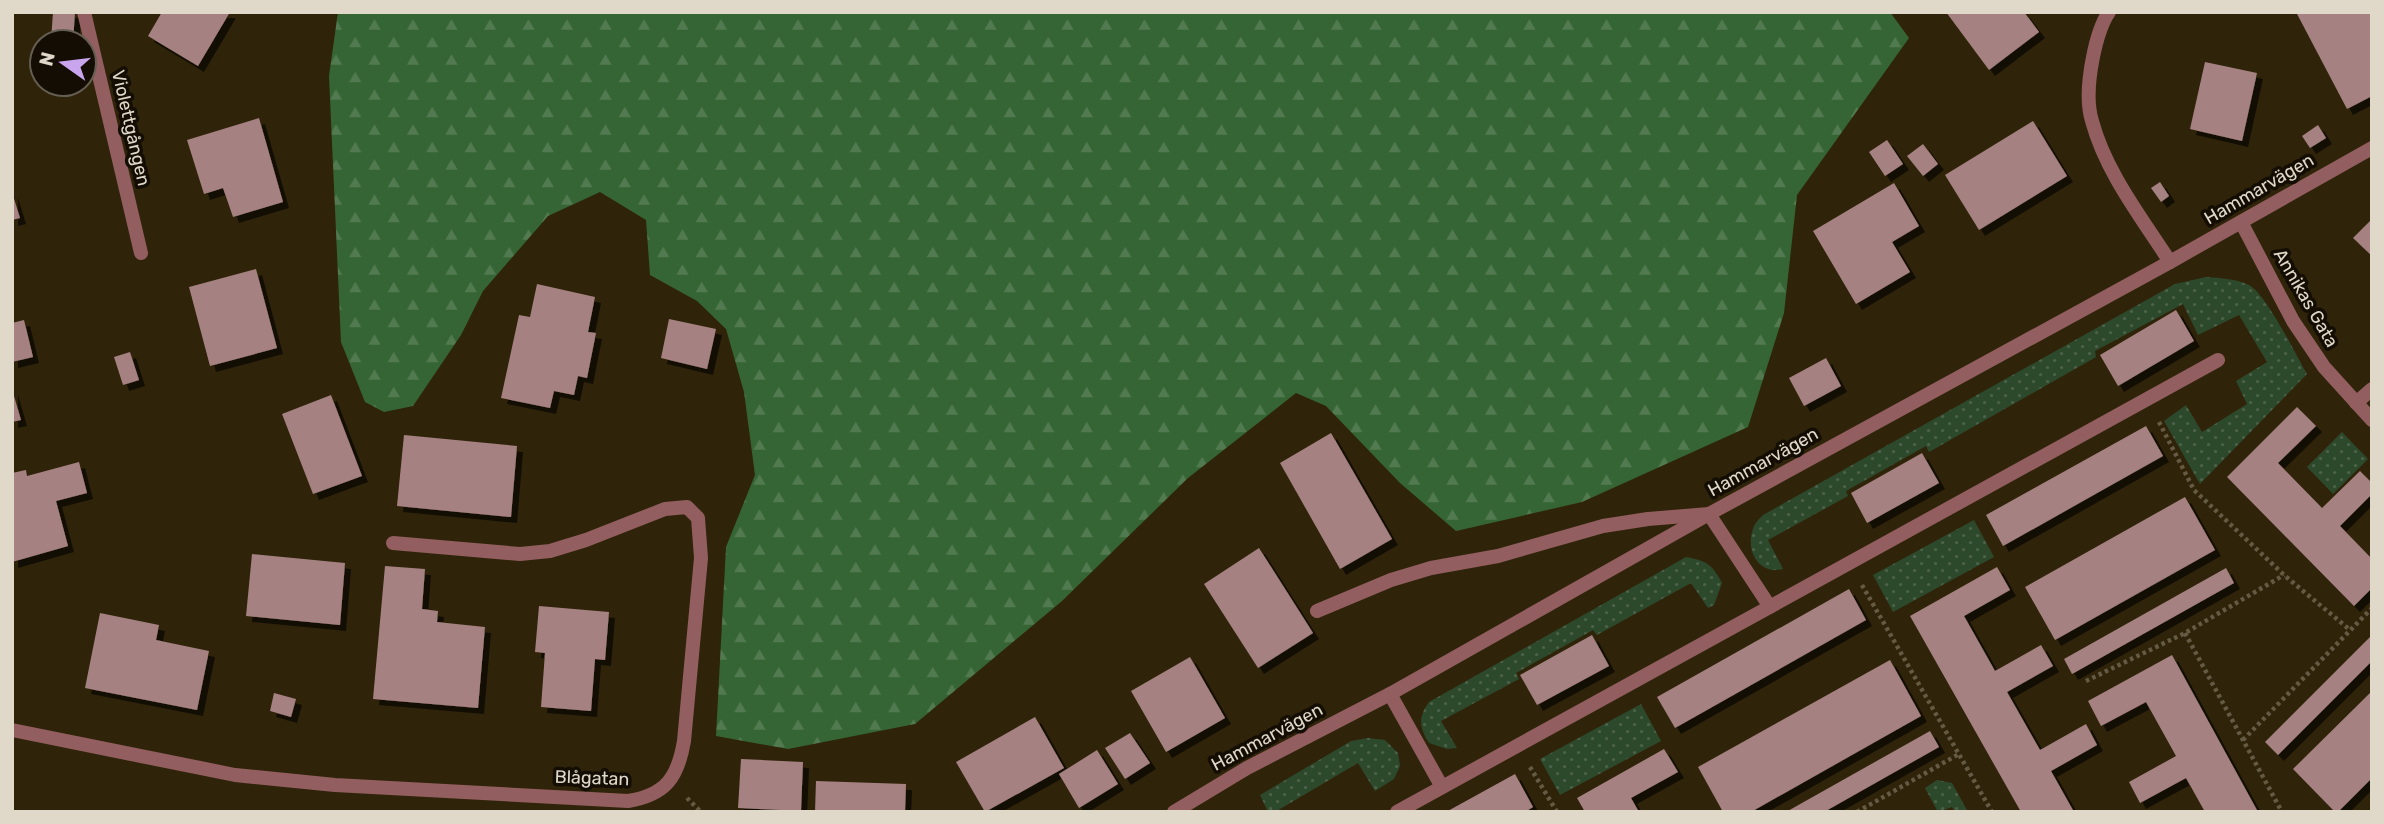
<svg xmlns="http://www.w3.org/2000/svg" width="2384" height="824" viewBox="0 0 2384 824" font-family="Rubik,sans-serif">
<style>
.grass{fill:url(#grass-dots)}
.forest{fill:url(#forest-firs)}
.building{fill:#a58281;filter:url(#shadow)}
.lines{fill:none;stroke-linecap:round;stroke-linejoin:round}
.path{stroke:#655a43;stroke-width:4.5;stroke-dasharray:3.5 3.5;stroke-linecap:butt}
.service{stroke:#925e5f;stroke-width:14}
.minor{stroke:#925e5f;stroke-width:14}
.labels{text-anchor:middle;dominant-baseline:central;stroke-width:7;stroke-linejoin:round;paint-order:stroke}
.street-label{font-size:18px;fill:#e0d8c9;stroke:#130d04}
</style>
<defs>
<pattern id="grass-dots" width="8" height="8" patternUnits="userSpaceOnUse" patternTransform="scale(1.75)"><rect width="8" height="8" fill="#2d492c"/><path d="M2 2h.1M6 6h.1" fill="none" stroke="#4b6249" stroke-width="1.8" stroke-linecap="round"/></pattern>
<pattern id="forest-firs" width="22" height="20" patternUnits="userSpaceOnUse" patternTransform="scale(1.75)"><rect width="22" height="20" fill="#356534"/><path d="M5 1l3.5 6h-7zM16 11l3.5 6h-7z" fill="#527a50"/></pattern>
<filter id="shadow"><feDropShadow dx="6" dy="6" stdDeviation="0" flood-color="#0009"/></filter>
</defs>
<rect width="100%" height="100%" fill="#2f2309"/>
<g class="grass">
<path d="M2206,277c15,1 30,2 43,8 17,9 47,70 58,89l-107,110 -36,-63 22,-16 16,27 45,-28 -11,-23 31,-19 -28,-47 -41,20 -15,-31 -88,47 1,6 -167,95 -3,-6 -80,45 2,5 -80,44 15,29c-24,6 -38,-18 -30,-40 1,-5 6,-10 10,-14l412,-231z"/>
<polygon points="2342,432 2368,459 2333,494 2307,467"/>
<polygon points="1974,520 1994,557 1893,612 1873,575"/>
<path d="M1686,557c21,4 26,7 36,26l-8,22 -6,3 -17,-25 -94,52 -4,-5 -77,43 3,6 -78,42 16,27 -10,1 -18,-6c-10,-16 -11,-26 0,-41z"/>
<polygon points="1641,704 1661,741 1560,795 1540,759"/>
<polygon points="1368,738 1385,740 1398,753 1400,766 1394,779 1375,791 1358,763 1275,812 1268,812 1260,795 1351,741"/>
<polygon points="1937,780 1952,783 1968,812 1955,812 1952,807 1938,812 1925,788"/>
</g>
<polygon class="forest" points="338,12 1890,12 1909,38 1797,195 1784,313 1748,427 1582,502 1456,531 1400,483 1326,406 1296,393 1188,478 1062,601 915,724 788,749 716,736 726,547 755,475 744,392 726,329 697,301 650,275 646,220 600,192 548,216 483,291 461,335 413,406 384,412 365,402 341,342 329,76"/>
<g class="building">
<polygon points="53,12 75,12 73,42 51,41"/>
<polygon points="162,12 230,12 198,66 148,36"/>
<polygon points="1946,12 2024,12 2039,32 1989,70"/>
<polygon points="2296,12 2372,12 2372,96 2347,109"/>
<polygon points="2205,62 2257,73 2242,141 2190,129"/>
<polygon points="259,118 283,202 233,217 223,188 204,194 187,140"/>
<polygon points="2033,121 2067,176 1979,230 1945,175"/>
<polygon points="2318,125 2326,138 2310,148 2302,136"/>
<polygon points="1887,140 1903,164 1885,176 1869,152"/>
<polygon points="1923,144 1938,164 1923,176 1907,156"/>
<polygon points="2160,182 2169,196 2161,202 2151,188"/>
<polygon points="1894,183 1919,226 1892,242 1910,272 1856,304 1813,231"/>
<polygon points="12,192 20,218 12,220"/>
<polygon points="2372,219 2372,256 2353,238"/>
<polygon points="256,269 277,348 210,366 189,287"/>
<polygon points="537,284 595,297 588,332 596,333 587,378 578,376 574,395 554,391 550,408 501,398 519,315 530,317"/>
<polygon points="2176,310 2194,341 2118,386 2100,355"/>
<polygon points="669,319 716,329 707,369 661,358"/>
<polygon points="24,320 33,357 12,362 12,323"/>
<polygon points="130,352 139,380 123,385 114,357"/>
<polygon points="1826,358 1841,386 1804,406 1789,378"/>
<polygon points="12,389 21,420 12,422"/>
<polygon points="331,395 362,476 313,494 282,414"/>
<polygon points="2297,407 2316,426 2278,463 2322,508 2360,471 2372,483 2372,494 2340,526 2372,559 2372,588 2354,606 2227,477"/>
<polygon points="2146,426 2163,456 2003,546 1986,515"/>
<polygon points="1331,433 1392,539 1340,569 1280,463"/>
<polygon points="404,435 517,446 511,517 397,506"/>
<polygon points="1922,453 1939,483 1867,523 1851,493"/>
<polygon points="79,462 87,493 56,501 68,546 12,562 12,473 26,470 27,476"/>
<polygon points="2185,497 2215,550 2055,640 2025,587"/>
<polygon points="1259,548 1313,633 1258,668 1204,584"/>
<polygon points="252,554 345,563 340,625 246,616"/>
<polygon points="385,566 425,569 422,609 438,611 437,622 485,627 478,708 373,699"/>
<polygon points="1997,567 2010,590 1964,616 1995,671 2041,645 2053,666 2007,692 2040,750 2086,724 2097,745 2051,771 2074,812 2021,812 1910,616"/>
<polygon points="2226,568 2234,583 2072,674 2064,659"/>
<polygon points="1849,589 1866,620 1675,728 1657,697"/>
<polygon points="539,606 609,612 605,660 595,659 591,711 541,707 545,653 535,652"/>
<polygon points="100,613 159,625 156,640 209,651 197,710 85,688"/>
<polygon points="1592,635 1609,666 1537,705 1520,675"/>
<polygon points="2372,635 2372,661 2278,755 2265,742"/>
<polygon points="2172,655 2258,812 2205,812 2186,778 2140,803 2129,782 2176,756 2146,702 2101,726 2088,701"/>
<polygon points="1190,657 1225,718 1166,752 1131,691"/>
<polygon points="1890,660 1921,716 1751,812 1723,812 1698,767"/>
<polygon points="2372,691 2372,778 2338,812 2335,812 2293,769"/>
<polygon points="274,693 296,699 291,717 270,711"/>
<polygon points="1035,717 1064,768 985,812 956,762"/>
<polygon points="1930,731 1939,747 1824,812 1786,812"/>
<polygon points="1130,733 1150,763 1125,779 1105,748"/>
<polygon points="1664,749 1678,772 1631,798 1639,812 1585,812 1577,798"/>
<polygon points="1097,750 1118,784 1079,808 1059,774"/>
<polygon points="741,759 803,762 801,811 738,808"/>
<polygon points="1515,774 1533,807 1525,812 1446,812"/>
<polygon points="816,781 906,784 905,812 815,812"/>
</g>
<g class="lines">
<g class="path">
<polyline points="2159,422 2194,490 2284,575 2350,630"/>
<polyline points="1862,585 1992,812"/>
<polyline points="2185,633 2282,812"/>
<polyline points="2086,681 2185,633 2284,575"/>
<polyline points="2243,740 2372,608"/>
<polyline points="1530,767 1557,812"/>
<polyline points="687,798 701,812"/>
<polyline points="1857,812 1959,754"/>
</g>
<g class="service">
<polyline points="84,12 141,253"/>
<polyline points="2356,403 2372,389"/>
<polyline points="1317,611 1391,580 1431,568 1498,556 1603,526 1648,519 1709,514 1770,607"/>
<polyline points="1390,694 1442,787"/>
<polyline points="1397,812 2218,360"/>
</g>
<g class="minor">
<path d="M2109,12c-9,13 -13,30 -16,45 -4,20 -7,45 -1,64 14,52 50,97 78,141"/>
<polyline points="2241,222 2293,321 2324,367 2372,420"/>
<path d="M12,730l223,45 100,10 293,16c38,-6 50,-24 56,-60l17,-183 -3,-40 -11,-11 -22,2 -79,31 -36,11 -30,3 -127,-11"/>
<polyline points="1174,812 1247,768 1390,694 1709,514 2170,262 2372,148"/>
</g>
</g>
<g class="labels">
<g class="street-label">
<text transform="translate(131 128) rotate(77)">Violettgången</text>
<text transform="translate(2259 189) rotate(-30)">Hammarvägen</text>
<text transform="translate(2306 298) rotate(60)">Annikas Gata</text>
<text transform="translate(1763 462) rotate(-29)">Hammarvägen</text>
<text transform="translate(1267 737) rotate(-28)">Hammarvägen</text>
<text transform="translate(592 778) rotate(2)">Blågatan</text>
</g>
</g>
<rect width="2384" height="824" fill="none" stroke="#e0d8c9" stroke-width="28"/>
<g transform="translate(63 63) rotate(284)"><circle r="33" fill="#130d04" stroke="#655e53" stroke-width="2"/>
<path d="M0-5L12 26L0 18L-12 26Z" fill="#c9a5ee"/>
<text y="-10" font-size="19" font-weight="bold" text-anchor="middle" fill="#e0d8c9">N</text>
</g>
</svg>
